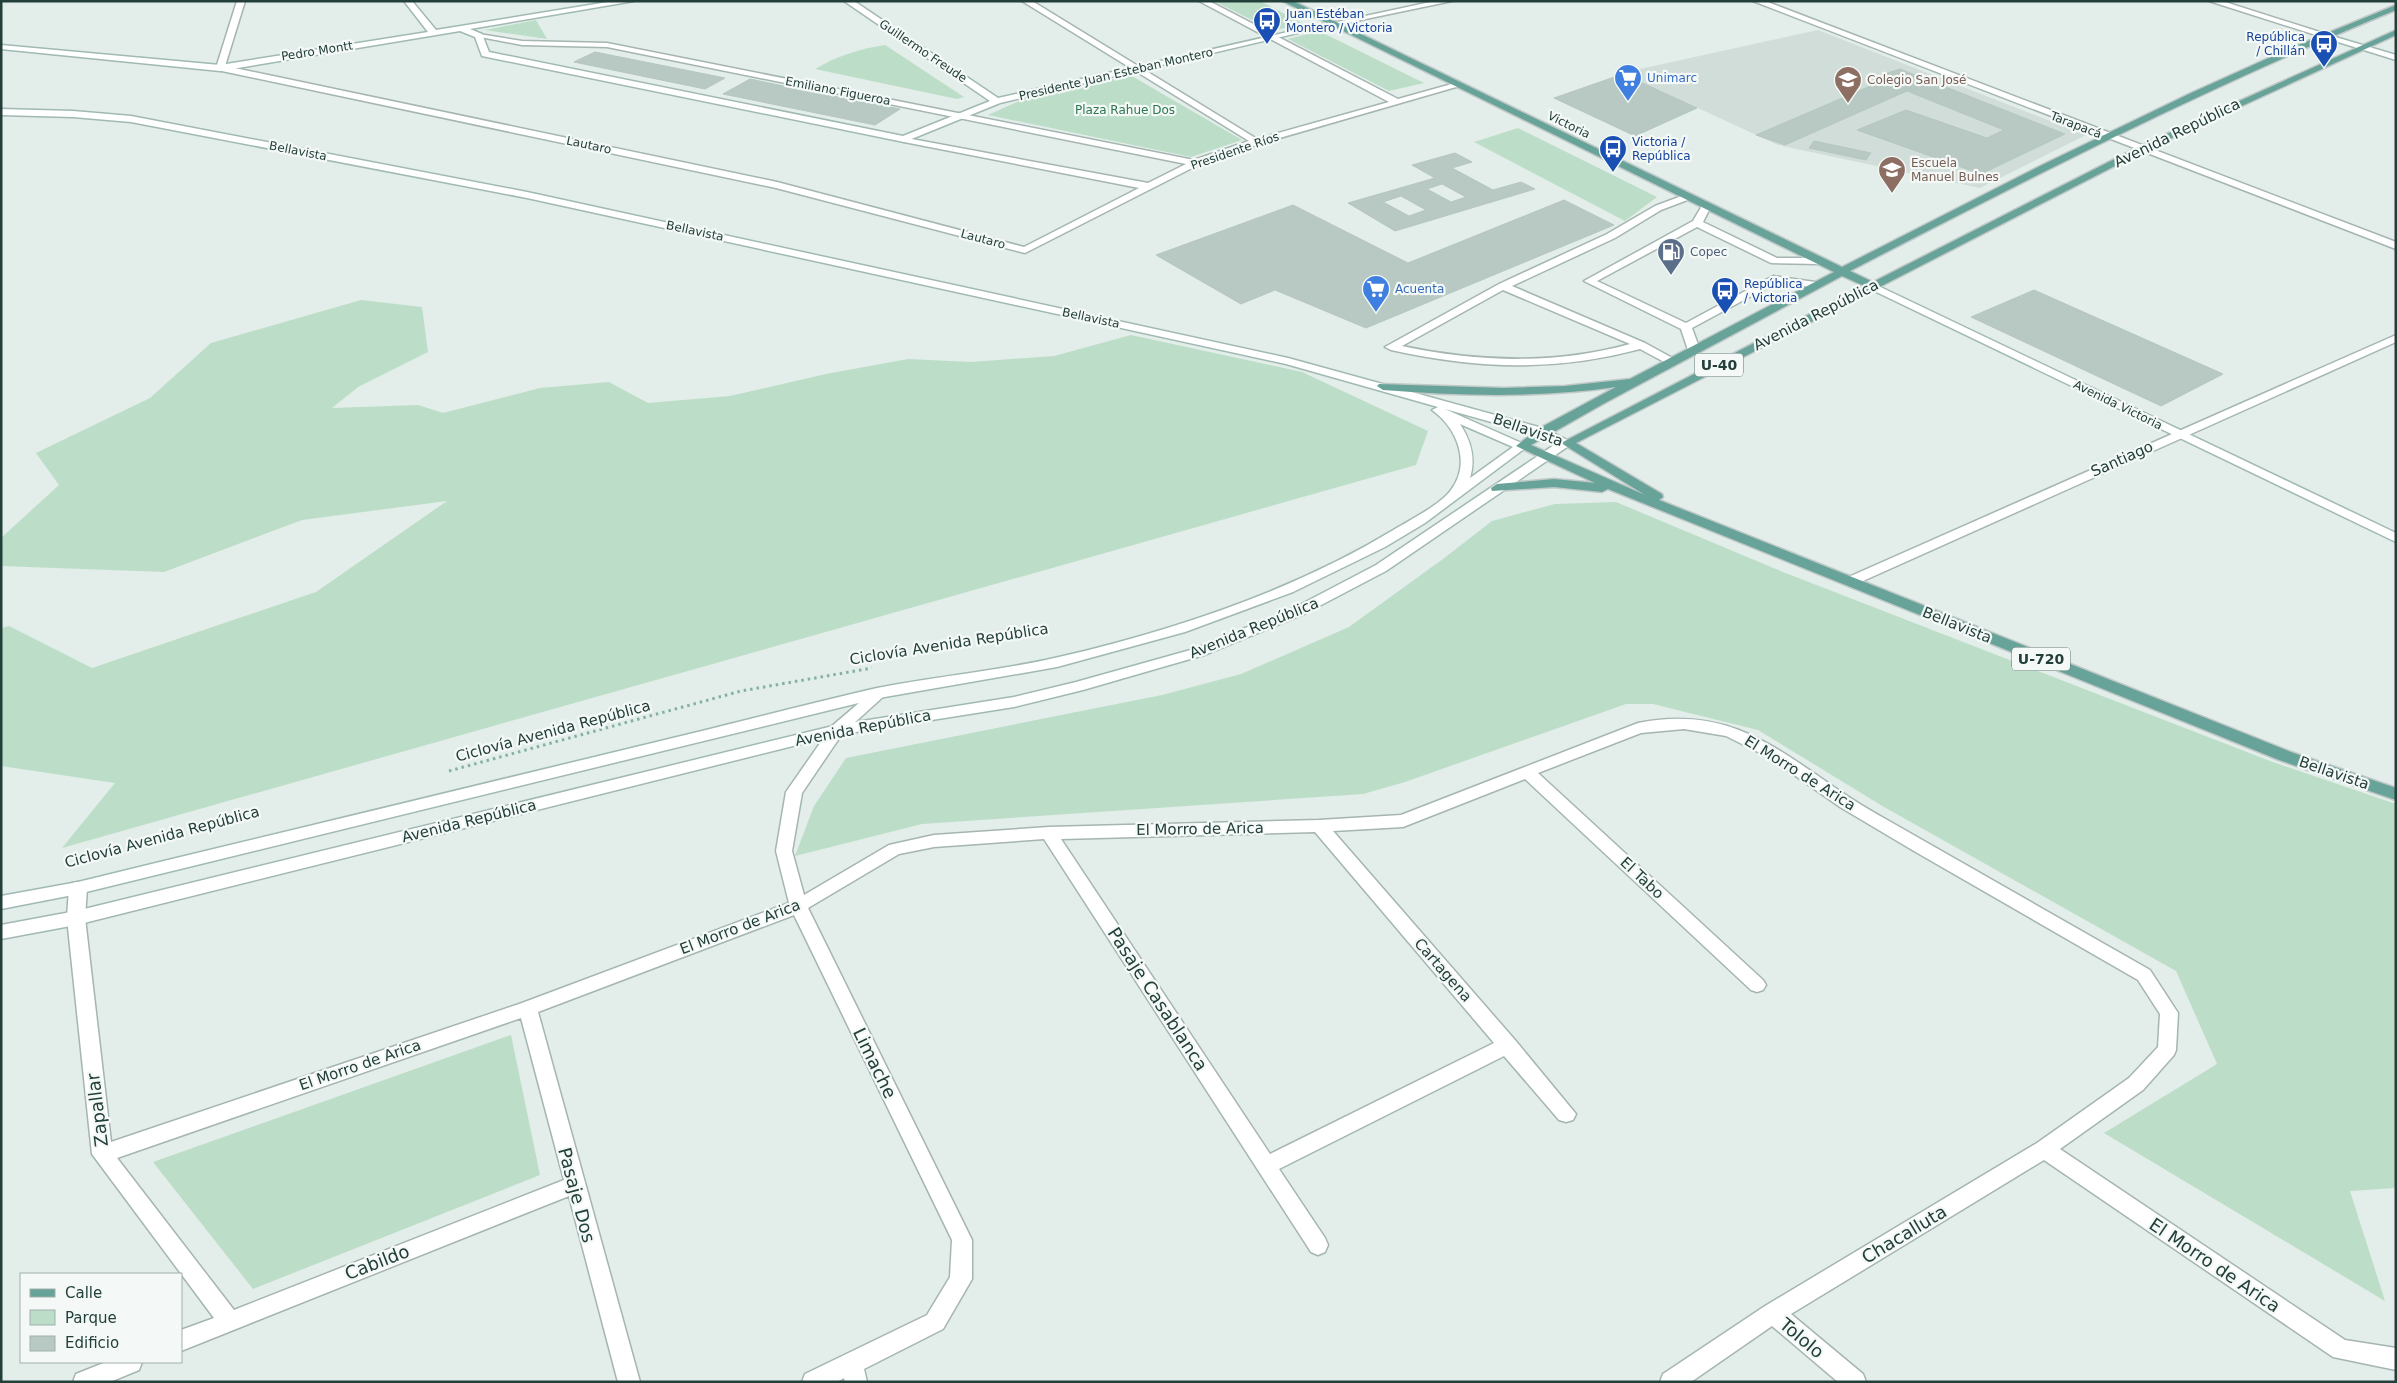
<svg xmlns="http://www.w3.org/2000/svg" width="2397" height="1383" viewBox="0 0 2397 1383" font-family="'DejaVu Sans',sans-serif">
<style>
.built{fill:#d1ddd9}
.green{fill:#bcdec8}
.building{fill:#b8c8c3;stroke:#b5c7c1;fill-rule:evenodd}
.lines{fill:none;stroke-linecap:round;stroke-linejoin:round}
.lane-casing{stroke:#a5b5b1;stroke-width:3}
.street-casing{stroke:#a5b5b1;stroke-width:3}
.secondary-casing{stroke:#a1b9b3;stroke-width:3}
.primary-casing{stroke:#c1c9c8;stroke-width:3}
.path{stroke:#83b1a7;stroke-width:3;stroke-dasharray:2.5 4;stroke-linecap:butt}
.lane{fill:#fff;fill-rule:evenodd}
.street{fill:#fff;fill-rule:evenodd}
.secondary{fill:#fff;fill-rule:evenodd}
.primary{fill:#67a399;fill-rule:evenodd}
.labels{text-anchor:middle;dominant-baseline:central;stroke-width:4.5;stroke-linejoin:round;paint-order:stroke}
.far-transit-label{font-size:12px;fill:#164399;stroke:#f4f9f7;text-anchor:start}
.far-street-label{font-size:12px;fill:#223f3a;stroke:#f4f9f7}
.far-shop-label{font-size:12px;fill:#366cbe;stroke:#f4f9f7;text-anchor:start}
.far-education-label{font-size:12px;fill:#785e54;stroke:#f4f9f7;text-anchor:start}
.far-park-label{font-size:12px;fill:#2c764f;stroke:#f4f9f7}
.far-service-label{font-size:12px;fill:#4e5e75;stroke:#f4f9f7;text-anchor:start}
.shield{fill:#f4f9f7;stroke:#617773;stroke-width:1}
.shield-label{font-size:14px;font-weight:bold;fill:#223f3a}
.street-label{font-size:15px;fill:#223f3a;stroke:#f4f9f7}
.near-street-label{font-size:18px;fill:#223f3a;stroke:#f4f9f7}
</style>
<rect width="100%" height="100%" fill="#e3ede9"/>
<polygon class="built" points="1818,30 2086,135 1980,188 1778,145 1622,73"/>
<g class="green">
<polygon points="1214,1 1260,1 1306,25 1272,30"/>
<polygon points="536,20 547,39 485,30"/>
<polygon points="1319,31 1424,83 1389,91 1288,39"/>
<path d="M885,45l79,52 -7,2 -142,-30c22,-13 44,-20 70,-24z"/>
<polygon points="1130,75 1242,140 1191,157 988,115 1017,102"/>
<polygon points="1518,128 1657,197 1625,221 1474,142"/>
<polygon points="361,300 422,307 428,352 358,387 332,408 418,405 443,413 540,388 609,382 648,403 730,396 826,374 908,359 971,362 1054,356 1131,335 1302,372 1428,431 1416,465 62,848 115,783 1,766 1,628 9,626 92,668 316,592 447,501 302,520 164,572 1,566 1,538 59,485 36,453 150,398 211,343"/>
<polygon points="1616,502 1783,572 2270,761 2396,804 2396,1188 2350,1191 2385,1301 2104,1133 2217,1064 2176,971 1884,807 1758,730 1653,704 1626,704 1405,782 1363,794 922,824 795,856 814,806 846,758 1162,695 1241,674 1349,627 1443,559 1492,521 1555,504"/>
<polygon points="511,1035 540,1175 253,1289 153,1162"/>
</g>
<g class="building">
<polygon points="595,52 725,78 705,89 574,62"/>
<polygon points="1900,69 2065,134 1981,174 1857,130 1906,110 1987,138 2004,130 1907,91 1785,145 1756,135 1882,81 1878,79 1890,76 1884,74"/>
<polygon points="1623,74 1697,108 1635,136 1554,98"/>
<polygon points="750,79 822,94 900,109 875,125 723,94"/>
<polygon points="1814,141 1871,153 1866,160 1809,148"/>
<path d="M1455,153l17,9 -20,6 41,22 28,-8 14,7 -140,42 -47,-28 87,-25 -23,-13zM1442,184l24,13 -15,5 -24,-13zM1401,196l25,14 -17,6 -26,-14z"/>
<polygon points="1564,200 1614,225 1366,328 1275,290 1241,304 1156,255 1293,205 1408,263"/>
<polygon points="2034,290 2223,374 2161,406 1971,317"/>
</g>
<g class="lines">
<defs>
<g id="lane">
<path d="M1687,194l5,3 -2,2 -29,11 -46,28 -103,48 133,57 31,17 2,2 -2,2h-8l-28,-15c-86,23 -163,20 -249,1l-6,-3 114,-63 108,-50 48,-28zM1503,290l127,54c-76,21 -152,18 -228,2z"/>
<polygon points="1706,203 1711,206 1703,222 1777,258 1820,258 1825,261 1820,264 1771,263 1697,227 1597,281 1686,323 1773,276 1815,282 1820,285 1815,288 1779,281 1692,328 1700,350 1694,353 1688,350 1681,329 1584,281 1693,221 1703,204"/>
</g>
<g id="street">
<polygon points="237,1 245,1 225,66 777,182 1024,247 1139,188 904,142 899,139 901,137 1148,183 1186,164 607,47 522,45 475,36 479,34 522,41 607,43 1194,160 1249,141 1022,1 1032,1 1257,139 1389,102 1199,1 1209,1 1398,99 1459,82 1463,85 1259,144 1198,165 1025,253 776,188 217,70 216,68"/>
<polygon points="1435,1 1452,1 1332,26 1328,24"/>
<polygon points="1753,1 1765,1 2396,242 2396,249"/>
<polygon points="2209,1 2222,1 2329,35 2322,37"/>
<polygon points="2396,335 2396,342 1854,585 1849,586 1842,582 1844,579"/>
<path d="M879,688l5,2 3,3 -3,3 -42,38 -40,59 -10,58 12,44 85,-50 45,-10 115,-8 270,-7 82,-5 237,-92c86,-17 132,20 199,66 17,12 34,22 52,32l261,149 28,43 -2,37 -2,5 -31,35 -83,59 285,191 51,8v22l-63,-13 -289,-197 -253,154 72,60 3,8h-28l-66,-56 -81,56h-31l3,-8 102,-68 272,-163 92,-65 29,-31 2,-33 -22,-34 -224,-129 -74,-44 -70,-49 -44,-22 -42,-7 -43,4 -103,40 225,207 3,5 -3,5 -6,2 -6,-2 -226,-211 -122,48 -70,4 182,209 61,74 -3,6 -7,2 -7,-2 -55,-64 -225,113 46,69 3,7 -3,7 -7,3 -7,-3 -267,-413 -110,8 -35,7 -91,54 164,332v39l-29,50 -79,40 3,13h-22l-1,-4 -7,4h-35l3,-8 122,-59 23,-38 2,-37 -158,-325 -256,97 102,370h-22l-49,-186 -388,155v-21l33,-12 -122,-164 -25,-236 2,-30 3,-5 6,-1 6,1 3,5 -2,30 26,224 411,-139 267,-100 -13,-52 10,-59 46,-66 42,-36zM1315,832l179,211 -224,111 -209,-315zM521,1018l43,162 -330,130 -117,-152z"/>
<polygon points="106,1362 142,1362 139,1370 110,1382 73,1382 76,1374"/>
</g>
<g id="secondary">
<polygon points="404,1 412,1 436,30 614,1 634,1 470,29 482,34 489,52 903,136 990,101 844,1 854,1 998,98 1332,22 1336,24 1000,103 904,142 482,56 475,37 460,31 220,71 1,49 1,45 220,65 428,32"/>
<polygon points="2322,33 2396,55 2396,60 2322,37"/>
<path d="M1,109l72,2 58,5 396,76 761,166 258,71 27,14 -187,128 -82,43 -100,41 -121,35 -69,17 -177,28 -761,190 -75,14v-14l75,-14 761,-186 177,-28 62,-15 118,-33 100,-41 82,-43 181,-122 -19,-8 -93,-26 83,37 -103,77 -40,24 -92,45 -108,40 -128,35 -178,31 -801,196 -77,15v-13l77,-14c209,-51 418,-101 628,-152 57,-14 114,-29 171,-42 60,-12 122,-17 182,-31 116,-27 234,-66 336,-128 17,-10 46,-25 56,-39 21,-28 5,-63 -19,-80l6,-3 -152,-43 -759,-166 -396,-76 -58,-5 -72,-2zM1460,424l53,23 -43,31c6,-20 1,-37 -10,-54z"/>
<polygon points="1872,283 2396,533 2396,542 1868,288 1867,286"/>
</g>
<path id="primary" d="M1282,1h11l549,266 200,-102 149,-72 100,-45 105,-43v5c-187,76 -367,168 -546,261l23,11 267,-136 256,-116v5l-250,115 -570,293 86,51 1,3 -4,3 632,252 105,36v12l-117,-40 -671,-271 -6,3 -48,-5 -62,4 -1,-3 6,-4 57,-5 41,4 -79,-37 22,-17 78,-42c-77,11 -155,9 -233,3l-6,-4 2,-2 125,4 61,-2 65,-7 204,-107zM1842,276l22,10 -303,157 84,52 -114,-50 72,-41z"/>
</defs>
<use href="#lane" class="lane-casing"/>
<use href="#street" class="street-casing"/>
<use href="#secondary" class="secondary-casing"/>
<use href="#primary" class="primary-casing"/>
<polyline class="path" points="449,771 741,691 872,668"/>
<use href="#lane" class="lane"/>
<use href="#street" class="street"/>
<use href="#secondary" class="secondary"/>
<use href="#primary" class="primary"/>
</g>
<defs>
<symbol id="bus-pin" viewBox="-11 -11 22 30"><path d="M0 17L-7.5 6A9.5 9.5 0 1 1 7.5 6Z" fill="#1a4fb4" stroke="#f4f9f7"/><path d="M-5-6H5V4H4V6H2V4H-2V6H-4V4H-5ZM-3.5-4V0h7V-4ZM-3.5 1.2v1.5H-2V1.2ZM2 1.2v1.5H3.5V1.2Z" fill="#fff"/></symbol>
<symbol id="supermarket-pin" viewBox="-11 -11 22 30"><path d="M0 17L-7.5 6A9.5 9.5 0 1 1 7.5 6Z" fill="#3f7fe0" stroke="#f4f9f7"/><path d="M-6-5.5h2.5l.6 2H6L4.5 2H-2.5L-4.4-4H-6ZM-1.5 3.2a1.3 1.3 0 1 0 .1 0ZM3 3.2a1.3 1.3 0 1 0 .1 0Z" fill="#fff"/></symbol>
<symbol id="school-pin" viewBox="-11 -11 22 30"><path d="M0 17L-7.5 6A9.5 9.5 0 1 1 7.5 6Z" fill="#8d6e63" stroke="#f4f9f7"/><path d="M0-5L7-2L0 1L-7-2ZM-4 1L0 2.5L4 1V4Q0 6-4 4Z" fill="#fff"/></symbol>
<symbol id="fuel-pin" viewBox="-11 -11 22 30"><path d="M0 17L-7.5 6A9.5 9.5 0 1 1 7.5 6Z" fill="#5c6f8a" stroke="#f4f9f7"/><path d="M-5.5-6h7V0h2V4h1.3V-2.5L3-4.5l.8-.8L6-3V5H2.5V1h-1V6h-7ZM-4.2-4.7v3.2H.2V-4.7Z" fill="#fff"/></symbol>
</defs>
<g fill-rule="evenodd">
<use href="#bus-pin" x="1251" y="5" width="32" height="43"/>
<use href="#bus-pin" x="2308" y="28" width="32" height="43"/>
<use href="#supermarket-pin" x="1612" y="62" width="32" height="43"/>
<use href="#school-pin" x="1832" y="64" width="32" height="43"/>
<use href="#bus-pin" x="1597" y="133" width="32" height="43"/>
<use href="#school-pin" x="1876" y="154" width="32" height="43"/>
<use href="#fuel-pin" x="1655" y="236" width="32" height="43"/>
<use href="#supermarket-pin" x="1360" y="273" width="32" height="43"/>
<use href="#bus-pin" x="1709" y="275" width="32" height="43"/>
</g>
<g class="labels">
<g class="far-transit-label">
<text x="1286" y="14">Juan Estéban<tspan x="1286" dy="14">Montero / Victoria</tspan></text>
<text x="2305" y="37" text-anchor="end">República<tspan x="2305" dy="14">/ Chillán</tspan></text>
<text x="1632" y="142">Victoria /<tspan x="1632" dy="14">República</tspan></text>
<text x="1744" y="284">República<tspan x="1744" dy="14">/ Victoria</tspan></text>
</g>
<g class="far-street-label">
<text transform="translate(317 51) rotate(-9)">Pedro Montt</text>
<text transform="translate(923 51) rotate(34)">Guillermo Freude</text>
<text transform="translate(1116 74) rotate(-13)">Presidente Juan Esteban Montero</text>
<text transform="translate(838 91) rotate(11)">Emiliano Figueroa</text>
<text transform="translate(1569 125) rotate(26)">Victoria</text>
<text transform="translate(2076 125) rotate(21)">Tarapacá</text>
<text transform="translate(589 145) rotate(12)">Lautaro</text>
<text transform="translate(298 151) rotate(11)">Bellavista</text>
<text transform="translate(1235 151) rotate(-19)">Presidente Ríos</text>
<text transform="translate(695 231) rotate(12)">Bellavista</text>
<text transform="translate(983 239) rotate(15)">Lautaro</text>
<text transform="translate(1091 318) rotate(12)">Bellavista</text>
<text transform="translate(2118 405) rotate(26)">Avenida Victoria</text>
</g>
<g class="far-shop-label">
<text x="1647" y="78">Unimarc</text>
<text x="1395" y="289">Acuenta</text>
</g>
<g class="far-education-label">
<text x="1867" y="80">Colegio San José</text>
<text x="1911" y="163">Escuela<tspan x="1911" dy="14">Manuel Bulnes</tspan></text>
</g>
<g class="far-park-label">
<text x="1125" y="110">Plaza Rahue Dos</text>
</g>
<g class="far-service-label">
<text x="1690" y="252">Copec</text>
</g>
<g class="shield">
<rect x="1695" y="353.5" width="48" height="23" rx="4"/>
<rect x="2012" y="647.5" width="58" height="23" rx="4"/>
</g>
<g class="shield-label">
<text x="1719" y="365">U-40</text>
<text x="2041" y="659">U-720</text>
</g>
<g class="street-label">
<text transform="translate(2177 133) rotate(-26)">Avenida República</text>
<text transform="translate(1816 315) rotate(-27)">Avenida República</text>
<text transform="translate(1528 430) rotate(19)">Bellavista</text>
<text transform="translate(2122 459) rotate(-24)">Santiago</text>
<text transform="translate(1957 625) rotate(22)">Bellavista</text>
<text transform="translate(1254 628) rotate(-22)">Avenida República</text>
<text transform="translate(949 644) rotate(-9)">Ciclovía Avenida República</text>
<text transform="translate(863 728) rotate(-11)">Avenida República</text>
<text transform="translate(553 731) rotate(-15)">Ciclovía Avenida República</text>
<text transform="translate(1800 773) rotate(32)">El Morro de Arica</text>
<text transform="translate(2334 773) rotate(19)">Bellavista</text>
<text transform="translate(469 821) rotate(-14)">Avenida República</text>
<text transform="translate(1200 829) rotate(-1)">El Morro de Arica</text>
<text transform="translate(162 837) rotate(-15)">Ciclovía Avenida República</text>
<text transform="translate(1642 878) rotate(43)">El Tabo</text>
<text transform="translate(740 927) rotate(-21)">El Morro de Arica</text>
<text transform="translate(1443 970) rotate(49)">Cartagena</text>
<text transform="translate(360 1065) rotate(-19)">El Morro de Arica</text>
</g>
<g class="near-street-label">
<text transform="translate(1158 999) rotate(57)">Pasaje Casablanca</text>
<text transform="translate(875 1063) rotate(64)">Limache</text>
<text transform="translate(97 1110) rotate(-97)">Zapallar</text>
<text transform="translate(577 1195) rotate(75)">Pasaje Dos</text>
<text transform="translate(1904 1234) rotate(-31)">Chacalluta</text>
<text transform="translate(377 1262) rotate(-21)">Cabildo</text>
<text transform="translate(2215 1265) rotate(34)">El Morro de Arica</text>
<text transform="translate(1802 1338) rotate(40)">Tololo</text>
</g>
</g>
<rect width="2397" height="1383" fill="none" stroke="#223f3a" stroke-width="5"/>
<rect x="20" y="1273" width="162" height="90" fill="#f4f9f7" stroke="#a0afab"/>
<rect x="30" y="1289" width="25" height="8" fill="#67a399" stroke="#a0afab"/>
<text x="65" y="1298" font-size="15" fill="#223f3a">Calle</text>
<rect x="30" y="1310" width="25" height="15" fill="#bcdec8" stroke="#a0afab"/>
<text x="65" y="1323" font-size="15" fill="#223f3a">Parque</text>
<rect x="30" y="1336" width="25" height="15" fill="#b8c8c3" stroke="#a0afab"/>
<text x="65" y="1348" font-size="15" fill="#223f3a">Edificio</text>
</svg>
